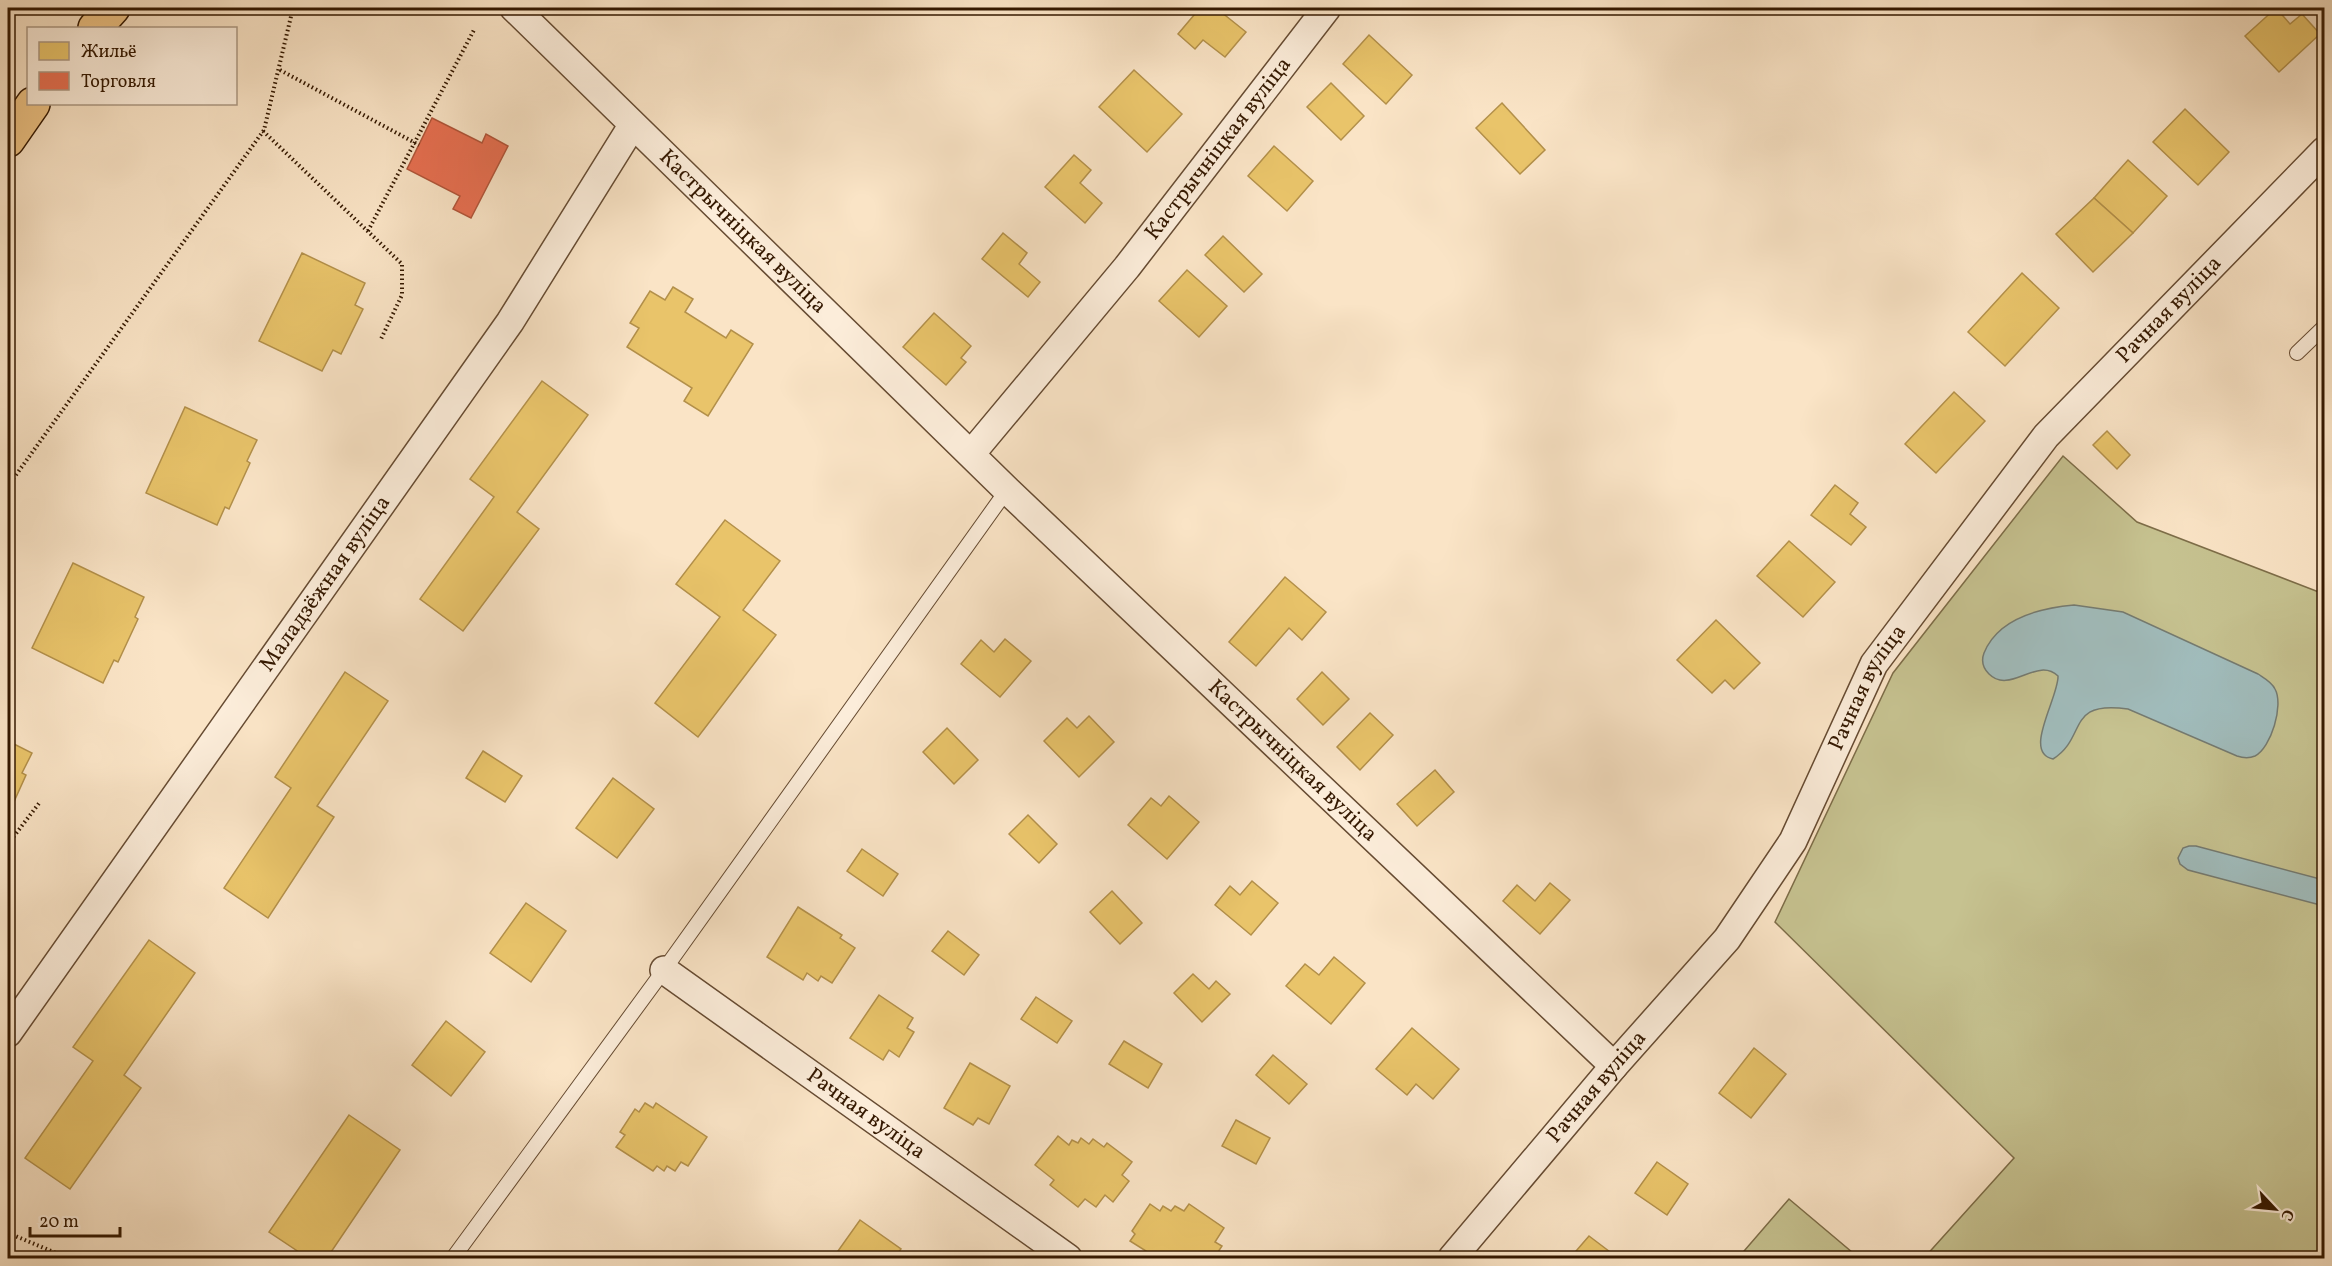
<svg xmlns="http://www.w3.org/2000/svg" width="2332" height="1266" viewBox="0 0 2332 1266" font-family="Vollkorn,serif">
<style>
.green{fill:#c6c290;stroke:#7d6d48;stroke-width:1.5}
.water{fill:#a1bdbd;stroke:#757b71;stroke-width:1.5}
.homes{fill:#e9c46a;stroke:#b3904a;stroke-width:1.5}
.shops{fill:#e76f51;stroke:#b15539;stroke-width:1.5}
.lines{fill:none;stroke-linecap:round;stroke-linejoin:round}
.service-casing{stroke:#664b32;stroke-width:16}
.minor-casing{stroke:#664b32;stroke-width:30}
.primary-casing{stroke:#341800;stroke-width:36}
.path{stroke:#341800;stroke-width:4;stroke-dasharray:1.5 3;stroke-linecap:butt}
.service{stroke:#fcedda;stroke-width:14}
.minor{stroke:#fcedda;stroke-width:27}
.primary{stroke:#edc283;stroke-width:33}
.labels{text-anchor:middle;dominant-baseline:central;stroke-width:6;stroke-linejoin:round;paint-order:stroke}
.street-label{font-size:22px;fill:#341800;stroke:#fcedda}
</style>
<rect width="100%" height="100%" fill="#fae4c6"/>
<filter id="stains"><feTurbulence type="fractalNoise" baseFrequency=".00333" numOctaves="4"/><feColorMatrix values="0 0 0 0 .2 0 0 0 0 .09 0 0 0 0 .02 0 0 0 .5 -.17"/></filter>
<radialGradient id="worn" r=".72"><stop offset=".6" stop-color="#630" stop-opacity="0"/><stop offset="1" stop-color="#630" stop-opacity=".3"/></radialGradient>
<g class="green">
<polygon points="2063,456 2137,522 2324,594 2324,1258 1924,1258 2014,1158 1775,922 1893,673"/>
<polygon points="1789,1199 1859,1258 1738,1258"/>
</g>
<g class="water">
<path d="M2074,605l49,7 135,62c6,4 14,8 17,15 9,16 -4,59 -20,67 -7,3 -12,2 -18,0l-109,-47c-63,-9 -40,28 -75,50 -31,-6 6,-62 5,-83 -21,-20 -48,19 -69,-2 -6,-6 -8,-13 -5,-21 14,-35 57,-45 90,-48z"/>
<polygon points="2189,846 2196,846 2324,880 2324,906 2188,870 2180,864 2178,858 2183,848"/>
</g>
<g class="homes">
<polygon points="1200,8 1216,8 1246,32 1225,57 1203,40 1195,49 1178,34"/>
<polygon points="2276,8 2290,24 2302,14 2320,34 2279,72 2245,36"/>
<polygon points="1369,35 1412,75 1386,104 1343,64"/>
<polygon points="1134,70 1182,114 1147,152 1099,107"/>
<polygon points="1331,83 1364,116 1341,140 1307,107"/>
<polygon points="1502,103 1545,150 1520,174 1476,128"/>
<polygon points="2185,109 2229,152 2198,185 2153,142"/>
<polygon points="1274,146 1313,181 1287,211 1248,176"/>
<polygon points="1074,155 1091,170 1080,183 1102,203 1085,223 1045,187"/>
<polygon points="2128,160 2167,196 2133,233 2094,198"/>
<polygon points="2094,198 2133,233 2093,272 2056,234"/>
<polygon points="1003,233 1027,253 1019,264 1040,282 1028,297 982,259"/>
<polygon points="1223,236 1262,274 1244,292 1205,255"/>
<polygon points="302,253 365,283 355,305 363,309 341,354 333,350 322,371 259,341"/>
<polygon points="1187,270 1227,306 1199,337 1159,301"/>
<polygon points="2022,273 2059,308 2005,366 1968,332"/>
<polygon points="673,287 693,299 685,312 726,338 731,330 753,344 708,416 684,401 692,388 627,347 639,328 630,323 650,291 665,300"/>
<polygon points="934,313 971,346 961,358 966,362 946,385 903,347"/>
<polygon points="542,381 588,415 517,512 539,529 463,631 420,599 494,497 470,479"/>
<polygon points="1954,392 1985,421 1936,473 1905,444"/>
<polygon points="185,407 257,440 247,461 250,463 229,509 225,507 217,525 146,493"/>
<polygon points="2107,431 2130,455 2117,469 2093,445"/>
<polygon points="1835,485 1858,503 1850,514 1866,527 1851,545 1811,515"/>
<polygon points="725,520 780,561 743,610 776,635 698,737 655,703 720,617 676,584"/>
<polygon points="1789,541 1835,582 1803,617 1757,576"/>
<polygon points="73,563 144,597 135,617 138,619 118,662 114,660 103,683 32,648"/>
<polygon points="1285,577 1326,612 1302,640 1289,628 1256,666 1229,642"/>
<polygon points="1716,620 1760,663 1734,689 1725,680 1712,693 1677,660"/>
<polygon points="1005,639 1031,661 1000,697 961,664 981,640 994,652"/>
<polygon points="345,672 388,701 317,806 334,817 268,918 224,888 291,788 275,777"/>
<polygon points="1322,672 1349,699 1323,725 1297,699"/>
<polygon points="1370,713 1393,735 1360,770 1337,747"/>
<polygon points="1089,716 1114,742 1079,777 1044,741 1067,718 1077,728"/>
<polygon points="947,728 978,760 954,784 923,752"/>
<polygon points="8,741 32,753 22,773 26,775 8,815"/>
<polygon points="483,751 522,776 505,802 466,778"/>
<polygon points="1435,770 1454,792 1417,826 1397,804"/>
<polygon points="613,778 654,809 617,858 576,828"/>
<polygon points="1169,796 1199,822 1167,859 1128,825 1151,798 1161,806"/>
<polygon points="1028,815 1057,844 1039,863 1009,834"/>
<polygon points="862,849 898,874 883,896 847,871"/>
<polygon points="1252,881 1278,903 1251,935 1215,905 1230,886 1240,895"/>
<polygon points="1550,883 1570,900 1540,934 1503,901 1517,885 1535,901"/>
<polygon points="1112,891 1142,923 1120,944 1090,912"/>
<polygon points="526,903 566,931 531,982 490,953"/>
<polygon points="798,907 842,935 840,938 855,948 832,983 821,976 818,981 807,973 803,980 767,957"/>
<polygon points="948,931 979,955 964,975 932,951"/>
<polygon points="149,940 195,973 124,1075 141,1088 70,1189 25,1158 93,1061 73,1047"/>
<polygon points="1334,957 1365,983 1331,1024 1286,986 1305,964 1319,975"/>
<polygon points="1193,974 1209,989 1216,981 1230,994 1202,1022 1174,993"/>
<polygon points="879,995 913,1018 907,1028 914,1032 899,1057 889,1050 883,1060 850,1038"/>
<polygon points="1036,997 1072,1021 1057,1043 1021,1019"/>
<polygon points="446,1021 485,1052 451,1096 412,1065"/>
<polygon points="1412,1028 1459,1069 1433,1099 1416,1084 1407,1095 1376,1069"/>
<polygon points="1124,1041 1162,1064 1148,1088 1109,1064"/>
<polygon points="1754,1048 1786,1074 1751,1118 1719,1093"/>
<polygon points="1273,1055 1307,1084 1289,1104 1256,1075"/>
<polygon points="970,1063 1010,1086 989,1124 978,1118 973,1125 944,1108"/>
<polygon points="645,1103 653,1108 656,1103 707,1137 688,1166 681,1162 675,1171 667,1166 664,1171 657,1166 653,1171 616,1147 625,1135 620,1132 635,1109 639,1112"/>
<polygon points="349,1115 400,1150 327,1258 308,1258 269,1232"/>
<polygon points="1236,1120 1270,1138 1256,1164 1222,1146"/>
<polygon points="1058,1136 1069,1145 1072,1140 1078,1143 1081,1138 1089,1144 1093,1139 1104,1147 1107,1143 1132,1162 1122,1175 1129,1181 1113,1202 1105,1195 1096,1207 1085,1199 1078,1207 1050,1185 1054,1180 1035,1165"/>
<polygon points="1657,1162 1688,1184 1667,1215 1635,1193"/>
<polygon points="1150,1204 1160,1211 1163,1206 1171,1211 1175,1206 1184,1211 1189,1204 1224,1228 1215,1242 1222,1246 1214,1258 1157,1258 1130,1241 1135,1234 1132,1231"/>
<polygon points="860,1220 901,1249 894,1258 833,1258"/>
<polygon points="1589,1236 1618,1258 1570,1258"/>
</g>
<polygon class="shops" points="432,118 482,143 486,134 508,146 471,218 453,209 460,196 407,169"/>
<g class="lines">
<defs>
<g id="service">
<polyline points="2297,353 2324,327"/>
<polyline points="453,1258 664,970 1007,490"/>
</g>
<g id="minor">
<path id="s1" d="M514,8l493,482 607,576"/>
<path id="s2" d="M971,454l156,-187 200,-259"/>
<path id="s3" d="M664,970l404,288"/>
<path id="s4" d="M8,1033l502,-711 122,-196"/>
<path id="s5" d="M1452,1258l162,-192 113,-127 66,-98 81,-177 172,-228 278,-285"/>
</g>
<g id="primary">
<polyline points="95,28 113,8"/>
<polyline points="8,140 33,104"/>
</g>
</defs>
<use href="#service" class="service-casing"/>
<use href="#minor" class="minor-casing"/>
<use href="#primary" class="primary-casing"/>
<g class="path">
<polyline points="280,70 419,145"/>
<polyline points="263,131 402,264 402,295 381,339"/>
<polyline points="368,231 475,28"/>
<polyline points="8,486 264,130 293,8"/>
<polyline points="8,844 40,802"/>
<polyline points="8,1233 68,1258"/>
</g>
<use href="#service" class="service"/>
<use href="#minor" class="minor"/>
<use href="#primary" class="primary"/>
</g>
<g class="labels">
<g class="street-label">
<text stroke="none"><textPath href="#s2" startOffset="393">Кастрычніцкая вуліца</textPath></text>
<text stroke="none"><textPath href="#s1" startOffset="320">Кастрычніцкая вуліца</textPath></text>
<text stroke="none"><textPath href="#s5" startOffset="1196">Рачная вуліца</textPath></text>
<text stroke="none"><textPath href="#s4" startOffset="550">Маладзёжная вуліца</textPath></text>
<text stroke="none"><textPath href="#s5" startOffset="710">Рачная вуліца</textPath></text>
<text stroke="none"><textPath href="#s1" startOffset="1083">Кастрычніцкая вуліца</textPath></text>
<text stroke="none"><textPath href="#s5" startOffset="224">Рачная вуліца</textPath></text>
<text stroke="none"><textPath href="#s3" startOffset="248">Рачная вуліца</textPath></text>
</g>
</g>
<rect width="2332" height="1266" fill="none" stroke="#fae4c6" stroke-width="30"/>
<rect x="9" y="9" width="2314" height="1248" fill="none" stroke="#341800" stroke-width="3"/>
<rect x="15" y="15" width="2302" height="1236" fill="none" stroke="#341800" stroke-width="1.5"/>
<rect x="27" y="27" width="210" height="78" fill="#fcedda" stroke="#ac9883" stroke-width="1.5"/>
<rect x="39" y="42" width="30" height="18" fill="#e9c46a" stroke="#ac9883" stroke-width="1.5"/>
<text x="81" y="57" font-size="18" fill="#341800">Жильё</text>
<rect x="39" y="72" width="30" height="18" fill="#e76f51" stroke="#ac9883" stroke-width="1.5"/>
<text x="81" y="87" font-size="18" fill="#341800">Торговля</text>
<g transform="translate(2275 1209) rotate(116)" stroke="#fcedda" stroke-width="4.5" paint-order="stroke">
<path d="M0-4.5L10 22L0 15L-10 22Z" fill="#341800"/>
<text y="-9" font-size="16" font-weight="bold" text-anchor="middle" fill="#341800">С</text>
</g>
<path d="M30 1227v9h90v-9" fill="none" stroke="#341800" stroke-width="3"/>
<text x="39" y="1227" font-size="18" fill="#341800" stroke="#fcedda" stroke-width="4.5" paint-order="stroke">20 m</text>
<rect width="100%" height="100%" filter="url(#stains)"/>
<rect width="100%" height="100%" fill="url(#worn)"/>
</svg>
